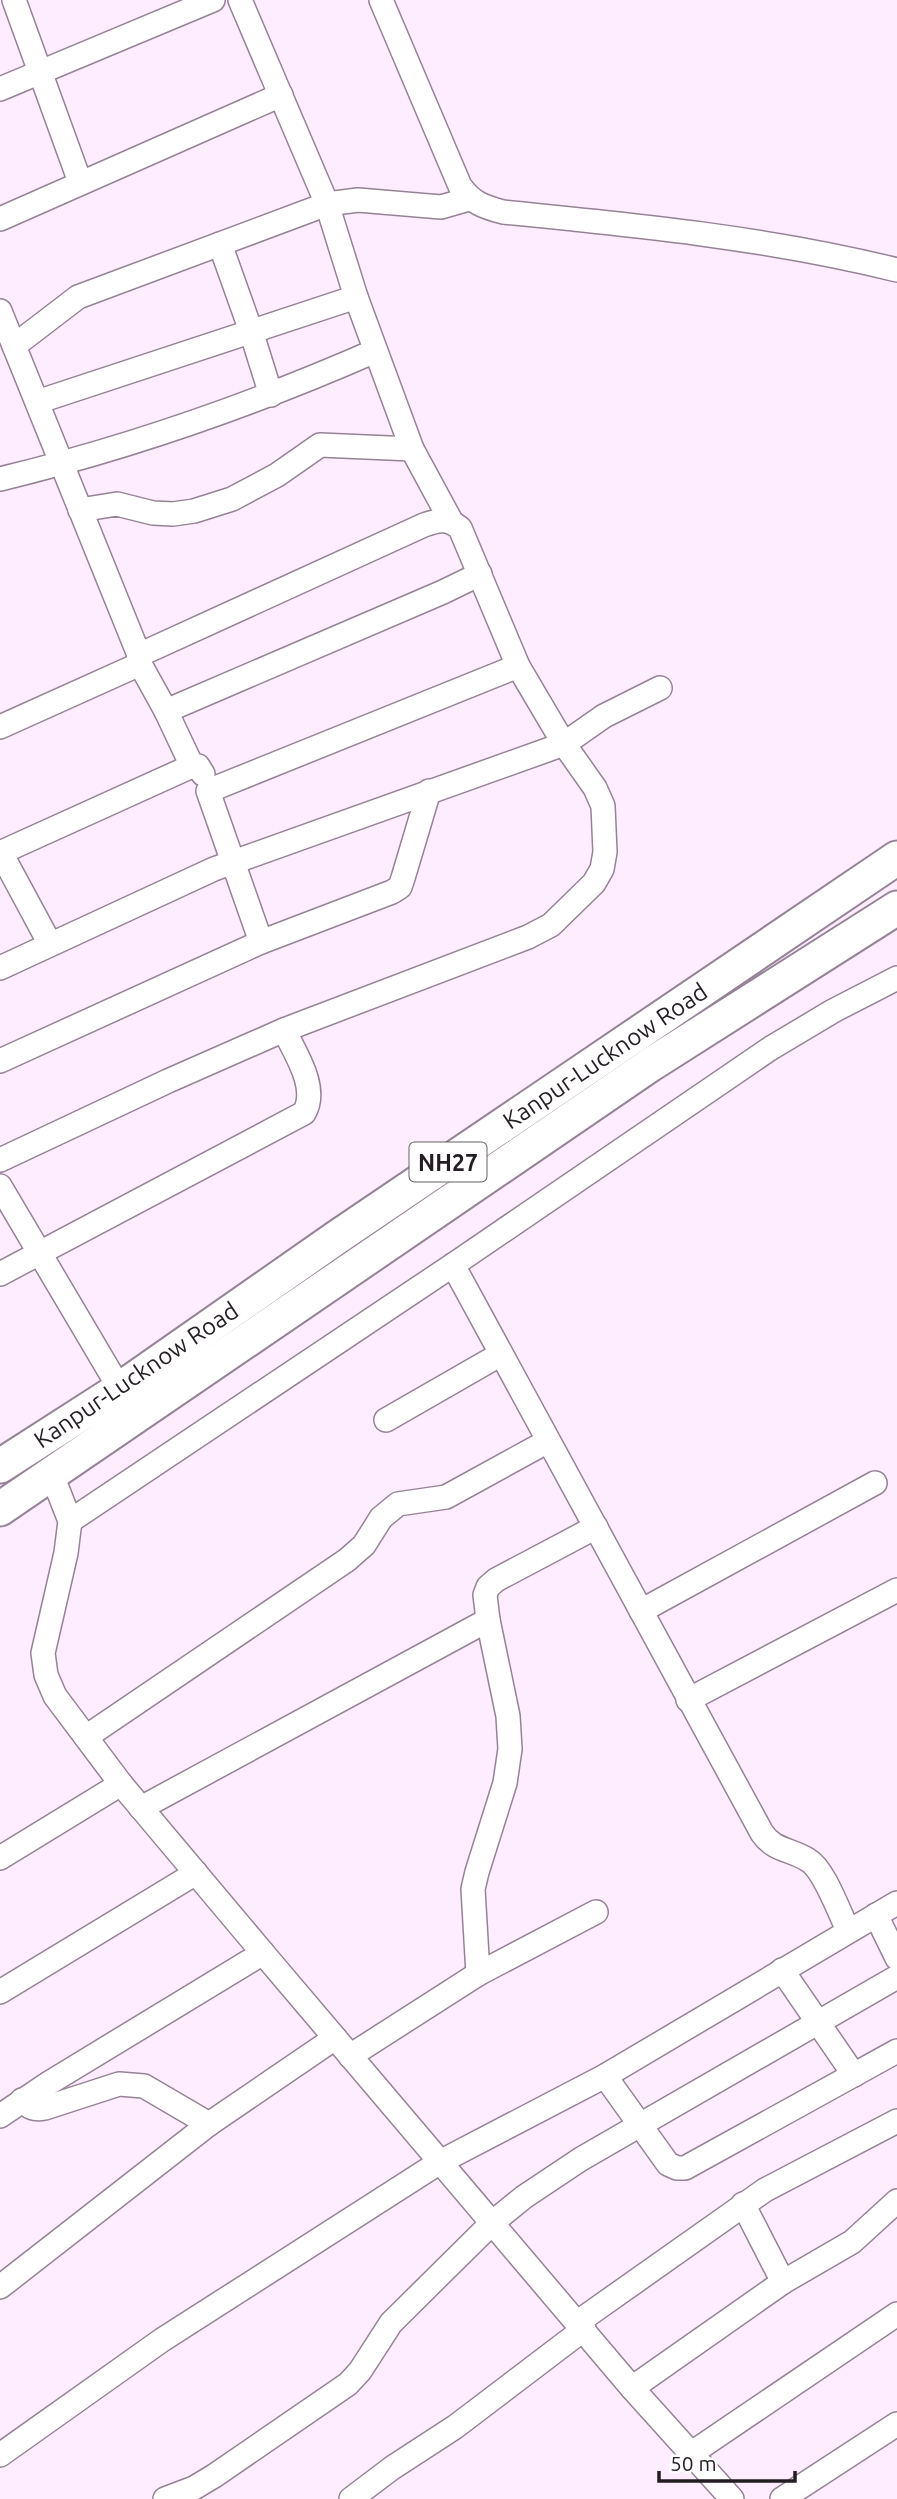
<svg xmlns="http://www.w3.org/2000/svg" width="897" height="2499" viewBox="0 0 897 2499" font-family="Ubuntu,sans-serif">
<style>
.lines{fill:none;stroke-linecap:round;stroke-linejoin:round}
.minor-casing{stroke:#968296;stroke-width:26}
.highway-casing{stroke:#968296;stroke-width:37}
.minor{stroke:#fff;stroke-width:23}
.highway{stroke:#fff;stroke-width:33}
.labels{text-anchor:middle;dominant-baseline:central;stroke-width:5;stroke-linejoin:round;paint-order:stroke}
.shield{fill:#fff;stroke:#666166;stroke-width:2}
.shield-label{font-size:23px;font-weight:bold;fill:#241d24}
.street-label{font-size:24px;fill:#241d24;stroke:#fff}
</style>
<rect width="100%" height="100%" fill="#feedff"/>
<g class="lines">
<defs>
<g id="minor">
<polyline points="14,0 80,182"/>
<path d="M381,0l79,186c12,17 24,21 43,26 132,13 265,26 394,58"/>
<polyline points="0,89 213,0"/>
<polyline points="0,219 281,95"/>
<polyline points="220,244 251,331 271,395"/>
<polyline points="0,311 139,655"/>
<polyline points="14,346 78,297 327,204 358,200 441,207 469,199"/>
<polyline points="37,402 356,297"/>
<polyline points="412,449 451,521"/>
<path d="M0,479c128,-31 254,-75 375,-128"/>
<polyline points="80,510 117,504 153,513 173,514 194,511 232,499 277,475 320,445 412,449 356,297 327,204 240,0"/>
<polyline points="166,711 443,592 480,574"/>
<polyline points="0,727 140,664 166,711 192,766"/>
<polyline points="0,853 192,766 198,766 203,774"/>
<polyline points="1,853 50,944"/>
<polyline points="261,942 208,791 518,666"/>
<polyline points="0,968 214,869 564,744 604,716 660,688"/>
<polyline points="0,1061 261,942 392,892 400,887 403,878 429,791"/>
<path d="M0,1160l168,-79 116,-51 244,-93 23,-12 43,-42 8,-14 3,-17 -2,-46 -8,-18 -31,-44 -46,-78 -58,-138c-13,-10 -21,-8 -36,-3l-285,130 1,9"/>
<polyline points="0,1186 120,1389"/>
<path d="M453,1265l309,568c12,18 29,16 46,27 16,9 31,52 40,70"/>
<path d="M0,1274l304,-161c15,-25 -9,-60 -20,-83"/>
<polyline points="386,1420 501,1354"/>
<polyline points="52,1475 70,1521 66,1553 43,1653 46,1675 55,1696 121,1784 263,1953 632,2388 732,2499"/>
<polyline points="70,1521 453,1265 771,1048 833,1011 897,978"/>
<polyline points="641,1611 875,1483"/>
<polyline points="688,1700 897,1590"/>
<polyline points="86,1737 347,1560 364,1545 381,1518 398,1504 446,1497 548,1441"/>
<polyline points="141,1808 488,1620"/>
<polyline points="0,1858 121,1784"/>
<polyline points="876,1915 897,1958"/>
<polyline points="782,1970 854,2075"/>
<polyline points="478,1974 473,1889 477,1872 505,1783 510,1749 508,1716 488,1620 485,1595 488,1587 496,1580 596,1527"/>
<polyline points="0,1992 196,1873"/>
<polyline points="350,2056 478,1974 596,1912"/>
<polyline points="605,2076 668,2164 677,2168 685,2168 897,2051"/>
<path d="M22,2100c7,8 12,10 23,8l74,-24 25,2 65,38"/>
<polyline points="0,2116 49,2083 263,1953"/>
<polyline points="743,2204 783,2282"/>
<polyline points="0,2287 209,2124 335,2038"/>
<polyline points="578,2322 765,2190 897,2121"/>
<polyline points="632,2388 783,2282 852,2242 897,2201"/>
<polyline points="692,2453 897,2314"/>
<polyline points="0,2455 162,2340 440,2162 605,2076 897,1903"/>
<polyline points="165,2499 194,2488 214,2476 348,2384 360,2371 391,2323 492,2223 524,2197 581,2159 897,1977"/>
<polyline points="351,2499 392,2468 455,2427 584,2329"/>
<polyline points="782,2499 897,2424"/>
</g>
<g id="highway">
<polyline points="0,1466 120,1389 336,1238 897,858"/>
<polyline points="0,1509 650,1065 897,908"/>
</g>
</defs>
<use href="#minor" class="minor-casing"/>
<use href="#highway" class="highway-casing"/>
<use href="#minor" class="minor"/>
<use href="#highway" class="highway"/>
</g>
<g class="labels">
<rect class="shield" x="409.5" y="1142.5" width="77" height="39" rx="5"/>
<g class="shield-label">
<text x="448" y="1162">NH27</text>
</g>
<g class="street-label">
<text transform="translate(605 1056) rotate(-34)">Kanpur-Lucknow Road</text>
<text transform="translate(136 1375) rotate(-34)">Kanpur-Lucknow Road</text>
</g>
</g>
<path d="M659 2471v10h136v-10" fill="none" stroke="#241d24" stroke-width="3.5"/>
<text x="670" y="2471" font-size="21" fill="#241d24" stroke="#ffffff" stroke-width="5" paint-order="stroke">50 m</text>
</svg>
